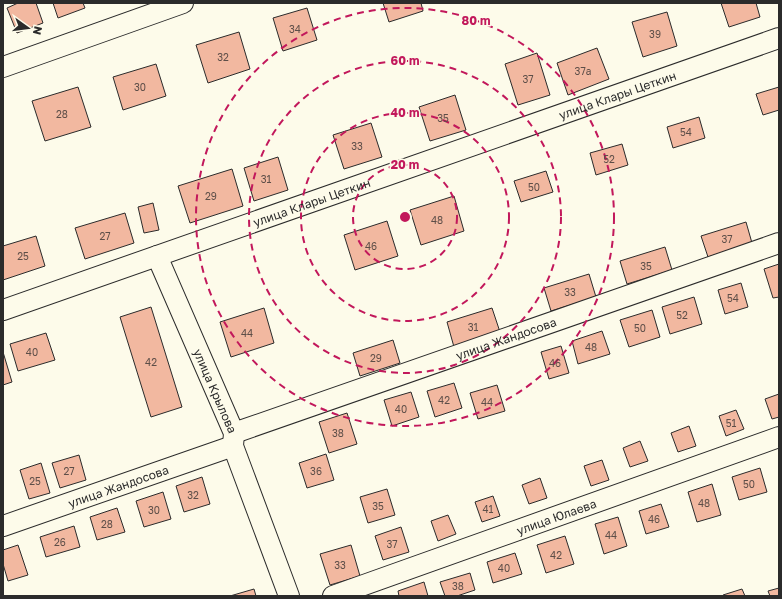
<svg xmlns="http://www.w3.org/2000/svg" width="782" height="599" viewBox="0 0 782 599" font-family="'Golos Text',sans-serif">
<style>
.building{fill:#f2b8a0;stroke:#2b2b2b}
.lines{fill:none;stroke-linecap:round;stroke-linejoin:round}
.minor-casing{stroke:#2b2b2b;stroke-width:22}
.minor{stroke:#fdfbea;stroke-width:20}
.ring{fill:none;stroke:#c2185b;stroke-width:2;stroke-dasharray:7 5}
.labels{text-anchor:middle;dominant-baseline:central;stroke-width:3;stroke-linejoin:round;paint-order:stroke}
.number-label{font-size:10px;fill:#5d4e48}
.street-label{font-size:12px;fill:#2b2b2b;stroke:#fdfbea}
.centre{fill:#c2185b;stroke:#fdfbea;stroke-width:2}
.ring-label{font-size:12px;text-anchor:middle;font-weight:bold;fill:#c2185b;stroke:#fdfbea;stroke-width:3;stroke-linejoin:round;paint-order:stroke}
</style>
<rect width="100%" height="100%" fill="#fdfbea"/>
<g class="building">
<polygon points="18,3 36,3 43,23 17,33 7,8"/>
<polygon points="53,3 83,3 85,8 58,18"/>
<polygon points="383,3 421,3 423,11 389,22"/>
<polygon points="721,3 756,3 760,17 729,27"/>
<polygon points="307,8 317,40 283,51 273,18"/>
<polygon points="667,12 677,46 643,57 632,22"/>
<polygon points="239,32 250,69 208,83 196,45"/>
<polygon points="597,48 609,79 568,95 557,63"/>
<polygon points="537,53 550,95 518,105 505,64"/>
<polygon points="156,64 166,96 123,110 113,77"/>
<polygon points="78,87 91,127 45,141 32,101"/>
<polygon points="779,87 779,110 763,115 756,94"/>
<polygon points="455,95 466,130 430,141 419,107"/>
<polygon points="699,117 705,138 673,148 667,127"/>
<polygon points="371,123 382,157 344,169 333,135"/>
<polygon points="622,144 628,165 596,175 590,153"/>
<polygon points="278,157 288,190 254,201 244,168"/>
<polygon points="232,169 243,206 190,223 178,186"/>
<polygon points="546,171 553,192 521,202 514,181"/>
<polygon points="454,196 464,231 421,245 410,210"/>
<polygon points="153,203 159,230 144,233 138,207"/>
<polygon points="125,213 134,243 85,259 75,228"/>
<polygon points="387,221 398,256 355,270 344,235"/>
<polygon points="746,222 752,243 708,257 701,236"/>
<polygon points="36,236 45,266 3,280 3,246"/>
<polygon points="665,247 672,270 627,284 620,261"/>
<polygon points="779,264 779,297 773,298 764,269"/>
<polygon points="589,274 596,297 551,311 544,288"/>
<polygon points="741,283 748,307 725,314 718,290"/>
<polygon points="694,297 702,324 670,334 662,307"/>
<polygon points="151,307 182,407 151,417 120,317"/>
<polygon points="264,308 274,343 231,357 220,322"/>
<polygon points="492,308 500,332 454,347 447,322"/>
<polygon points="652,310 660,337 629,347 620,320"/>
<polygon points="602,331 610,354 578,364 572,341"/>
<polygon points="46,333 55,360 18,371 10,344"/>
<polygon points="393,340 400,363 360,376 353,353"/>
<polygon points="561,346 569,373 549,379 541,352"/>
<polygon points="3,352 12,382 3,385"/>
<polygon points="454,383 462,408 435,417 427,391"/>
<polygon points="497,385 505,411 478,419 470,393"/>
<polygon points="411,392 419,417 392,426 384,400"/>
<polygon points="779,394 779,417 772,419 765,399"/>
<polygon points="736,410 744,429 726,436 719,416"/>
<polygon points="347,413 357,444 329,453 319,422"/>
<polygon points="689,426 696,446 678,452 671,433"/>
<polygon points="640,441 648,461 630,467 623,448"/>
<polygon points="326,454 334,480 307,488 299,463"/>
<polygon points="79,455 86,480 60,488 52,463"/>
<polygon points="602,460 609,480 591,486 584,466"/>
<polygon points="41,463 50,493 29,499 20,470"/>
<polygon points="760,468 767,492 739,500 732,477"/>
<polygon points="202,477 210,504 184,512 176,486"/>
<polygon points="540,478 547,498 529,504 522,485"/>
<polygon points="712,484 721,515 697,522 688,492"/>
<polygon points="387,489 395,515 368,523 360,497"/>
<polygon points="163,492 171,519 144,527 136,501"/>
<polygon points="493,496 500,516 482,522 475,502"/>
<polygon points="661,504 669,527 646,534 639,511"/>
<polygon points="117,508 125,532 97,540 90,517"/>
<polygon points="448,515 456,534 438,541 431,521"/>
<polygon points="618,517 627,546 604,554 595,524"/>
<polygon points="74,526 80,547 46,557 40,537"/>
<polygon points="401,527 409,552 383,560 375,536"/>
<polygon points="565,536 574,564 546,573 537,545"/>
<polygon points="18,545 28,575 8,581 3,564 3,550"/>
<polygon points="351,545 360,576 330,585 320,554"/>
<polygon points="515,553 522,574 493,583 487,562"/>
<polygon points="470,573 475,590 457,596 445,596 440,582"/>
<polygon points="424,582 428,596 399,596 398,591"/>
<polygon points="779,588 779,596 770,596 768,591"/>
<polygon points="254,589 256,596 230,596"/>
<polygon points="742,589 745,596 723,596 723,595"/>
</g>
<g class="lines">
<defs>
<g id="minor">
<polyline points="3,67 183,3"/>
<path id="s1" d="M157,256l77,177 -1,13 56,150"/>
<path id="s2" d="M3,310l776,-272"/>
<path id="s3" d="M234,433l545,-190"/>
<path id="s4" d="M3,526l230,-80"/>
<path id="s5" d="M333,596l446,-159"/>
</g>
</defs>
<use href="#minor" class="minor-casing"/>
<use href="#minor" class="minor"/>
</g>
<g class="ring">
<circle cx="405" cy="217" r="52"/>
<circle cx="405" cy="217" r="104"/>
<circle cx="405" cy="217" r="156"/>
<circle cx="405" cy="217" r="209"/>
</g>
<g class="labels">
<g class="number-label">
<text x="295" y="29">34</text>
<text x="655" y="34">39</text>
<text x="223" y="57">32</text>
<text x="583" y="71">37а</text>
<text x="528" y="79">37</text>
<text x="140" y="87">30</text>
<text x="62" y="114">28</text>
<text x="443" y="118">35</text>
<text x="686" y="132">54</text>
<text x="357" y="146">33</text>
<text x="609" y="159">52</text>
<text x="266" y="179">31</text>
<text x="534" y="187">50</text>
<text x="211" y="196">29</text>
<text x="437" y="220">48</text>
<text x="105" y="236">27</text>
<text x="727" y="239">37</text>
<text x="371" y="246">46</text>
<text x="23" y="256">25</text>
<text x="646" y="266">35</text>
<text x="570" y="292">33</text>
<text x="733" y="298">54</text>
<text x="682" y="315">52</text>
<text x="473" y="327">31</text>
<text x="640" y="328">50</text>
<text x="247" y="333">44</text>
<text x="591" y="347">48</text>
<text x="32" y="352">40</text>
<text x="376" y="358">29</text>
<text x="151" y="362">42</text>
<text x="555" y="363">46</text>
<text x="444" y="400">42</text>
<text x="487" y="402">44</text>
<text x="401" y="409">40</text>
<text x="731" y="423">51</text>
<text x="338" y="433">38</text>
<text x="69" y="471">27</text>
<text x="316" y="471">36</text>
<text x="35" y="481">25</text>
<text x="749" y="484">50</text>
<text x="193" y="495">32</text>
<text x="704" y="503">48</text>
<text x="378" y="506">35</text>
<text x="488" y="509">41</text>
<text x="154" y="510">30</text>
<text x="654" y="519">46</text>
<text x="107" y="524">28</text>
<text x="611" y="535">44</text>
<text x="60" y="542">26</text>
<text x="392" y="544">37</text>
<text x="556" y="555">42</text>
<text x="340" y="565">33</text>
<text x="504" y="568">40</text>
<text x="458" y="586">38</text>
</g>
<g class="street-label">
<text stroke="none"><textPath href="#s2" startOffset="651">улица Клары Цеткин</textPath></text>
<text stroke="none"><textPath href="#s2" startOffset="327">улица Клары Цеткин</textPath></text>
<text stroke="none"><textPath href="#s3" startOffset="288">улица Жандосова</textPath></text>
<text stroke="none"><textPath href="#s1" startOffset="147">улица Крылова</textPath></text>
<text stroke="none"><textPath href="#s4" startOffset="122">улица Жандосова</textPath></text>
<text stroke="none"><textPath href="#s5" startOffset="237">улица Юлаева</textPath></text>
</g>
</g>
<circle cx="405" cy="217" r="6" class="centre"/>
<g class="ring-label">
<text x="476" y="25">80 m</text>
<text x="405" y="65">60 m</text>
<text x="405" y="117">40 m</text>
<text x="405" y="169">20 m</text>
</g>
<rect width="782" height="599" fill="none" stroke="#2b2b2b" stroke-width="8"/>
<g transform="translate(28 28) rotate(104)" stroke="#fdfbea" stroke-width="3" paint-order="stroke">
<path d="M0-3L7 15L0 10L-7 15Z" fill="#2b2b2b"/>
<text y="-6" font-size="11" font-weight="bold" text-anchor="middle" fill="#2b2b2b">N</text>
</g>
</svg>
